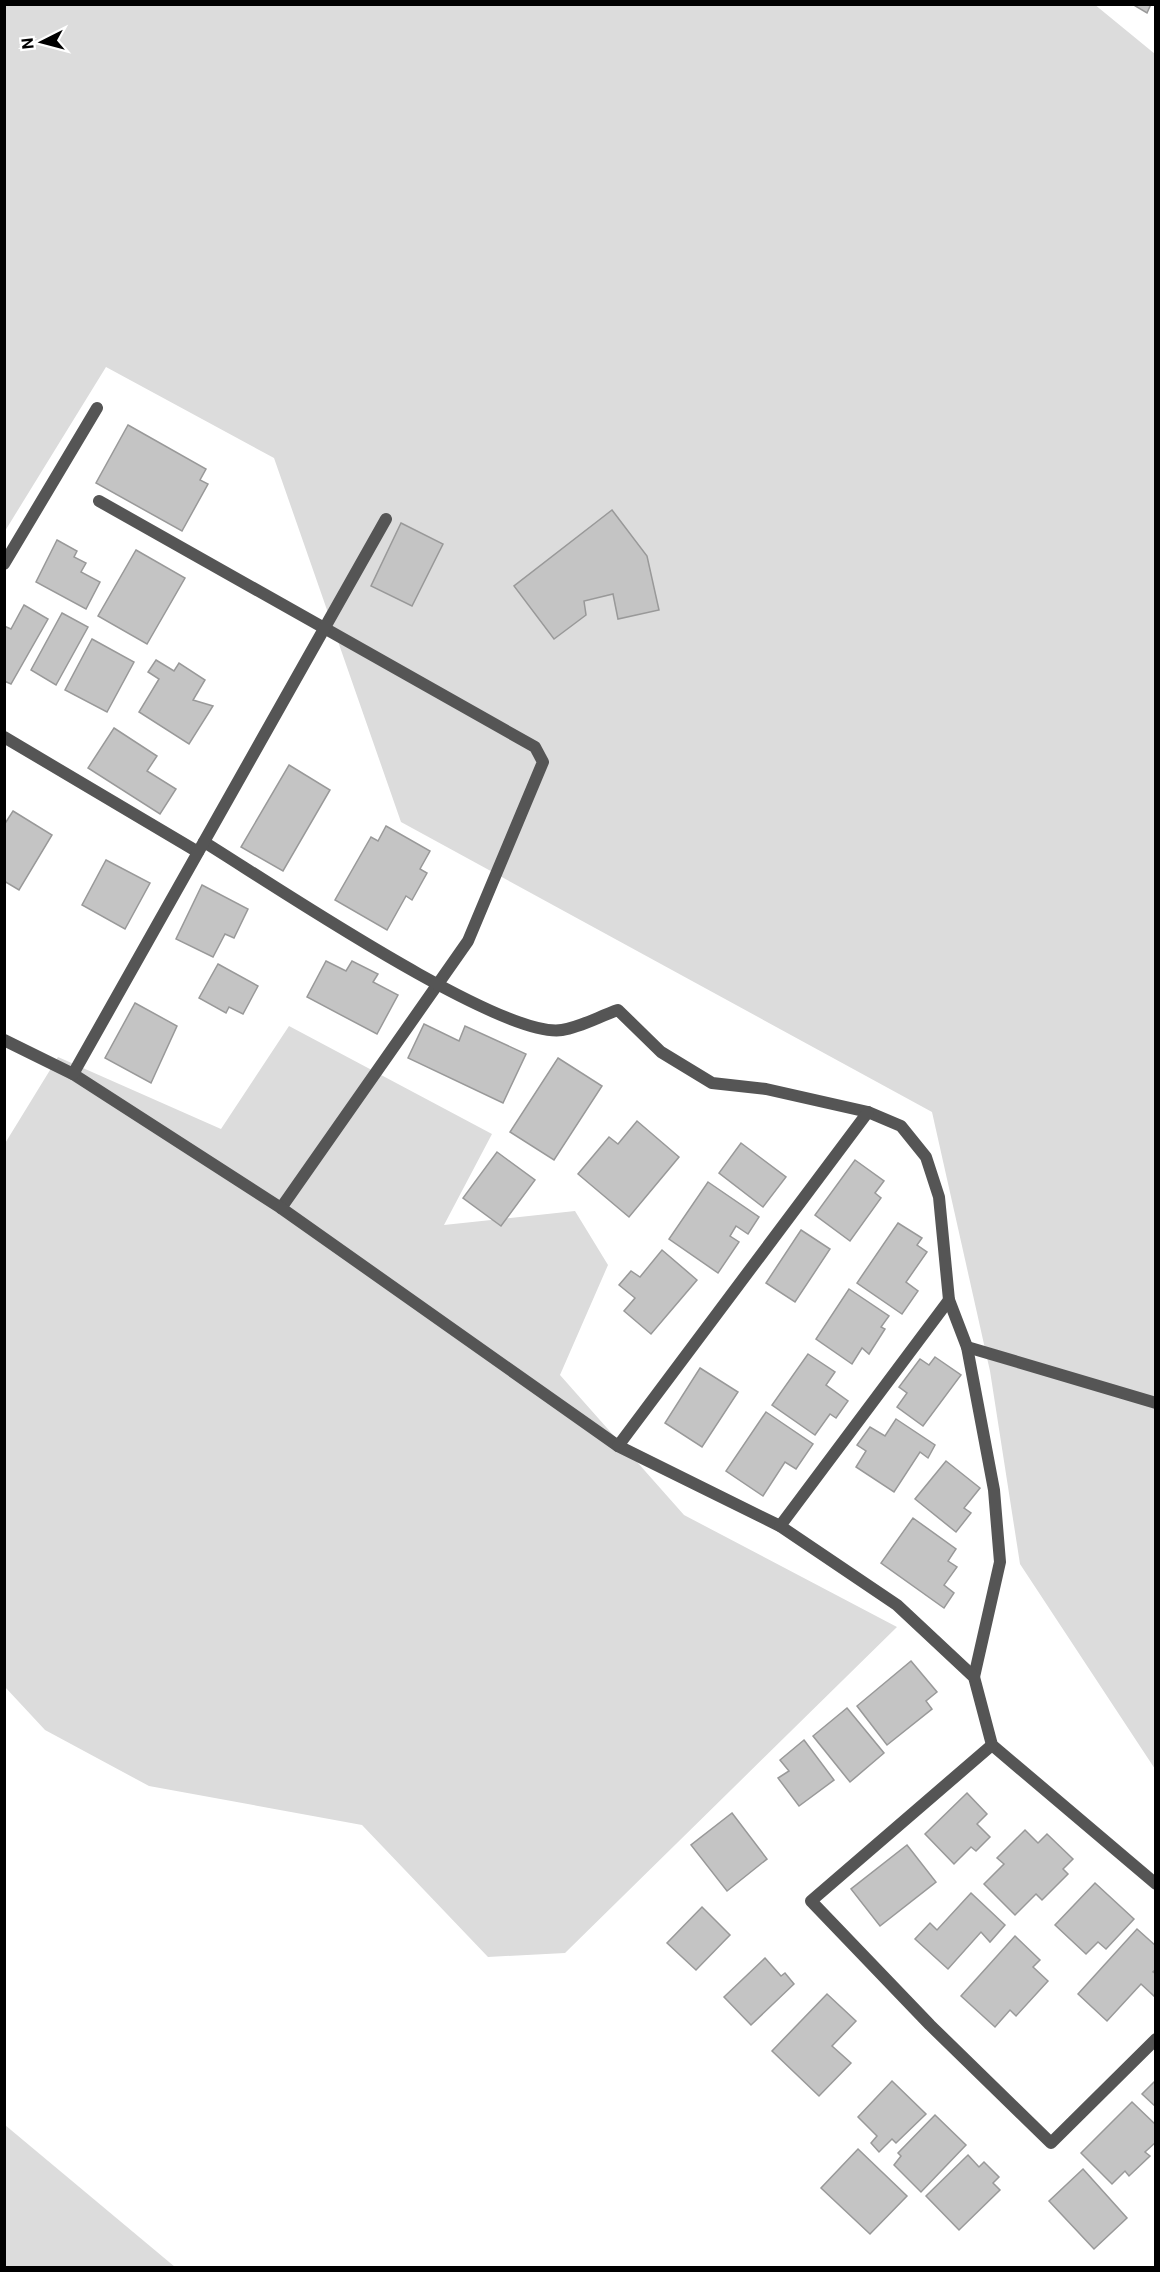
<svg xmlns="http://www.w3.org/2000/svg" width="1160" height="2272" viewBox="0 0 1160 2272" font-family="Roboto,sans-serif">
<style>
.green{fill:#dcdcdc}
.building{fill:#c4c4c4;stroke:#999;stroke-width:1.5}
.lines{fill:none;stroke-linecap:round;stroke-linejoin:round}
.street{stroke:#555;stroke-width:12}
</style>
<rect width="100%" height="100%" fill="#fff"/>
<g class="green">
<polygon points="1094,4 1155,54 1155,1769 1020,1564 990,1371 932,1112 401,822 274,458 106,367 5,531 5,5"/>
<polygon points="289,1026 492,1134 444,1225 575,1211 608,1265 560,1375 684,1515 897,1627 565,1953 488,1957 362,1825 149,1786 45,1730 5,1687 4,1145 58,1057 221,1129"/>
<polygon points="4,2125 5,2125 175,2267 5,2267"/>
</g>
<g class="building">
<polygon points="1132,4 1151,4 1147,13"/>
<polygon points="128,425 206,469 200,480 208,484 182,531 96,483"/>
<polygon points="612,510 647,556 659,610 618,619 613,594 584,601 586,615 554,639 514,586"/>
<polygon points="401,523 443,544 412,606 371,586"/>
<polygon points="57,540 77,551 74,557 86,563 81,572 100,582 86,609 36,582"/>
<polygon points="136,550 185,578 147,644 98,616"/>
<polygon points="24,605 48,619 11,684 4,681 4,626 11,629"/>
<polygon points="62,613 88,627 56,685 31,670"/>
<polygon points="92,639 134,662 107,712 65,690"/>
<polygon points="156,660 174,671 179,663 205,680 193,700 213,706 189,744 139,712 159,679 148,672"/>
<polygon points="114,728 157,756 147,771 176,789 160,814 88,768"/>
<polygon points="289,765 330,790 283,871 241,847"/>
<polygon points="13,811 52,835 19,890 4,881 4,825"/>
<polygon points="386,826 430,851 420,869 427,873 412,900 406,896 387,930 335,900 371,837 378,841"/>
<polygon points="106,860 150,883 125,929 82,905"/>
<polygon points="202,885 248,909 234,938 225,934 213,957 176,939"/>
<polygon points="326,961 346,971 352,961 378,974 373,982 398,995 377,1034 307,997"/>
<polygon points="218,964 258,986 243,1014 229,1007 226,1013 199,998"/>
<polygon points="135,1003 177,1026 151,1083 105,1058"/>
<polygon points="424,1024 459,1041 465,1026 526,1054 503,1103 408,1058"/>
<polygon points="558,1058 602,1086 554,1160 510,1132"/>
<polygon points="637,1121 679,1157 629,1217 578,1174 609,1137 618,1144"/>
<polygon points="741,1143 786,1177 763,1207 719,1173"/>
<polygon points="497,1152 535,1180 501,1226 463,1198"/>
<polygon points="855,1160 884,1181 875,1193 881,1198 850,1241 815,1215"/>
<polygon points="708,1182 759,1217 748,1234 736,1226 730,1236 739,1242 718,1273 669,1239"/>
<polygon points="898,1223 922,1238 917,1245 927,1252 906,1282 918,1291 902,1314 857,1283"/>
<polygon points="801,1230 830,1249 795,1302 766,1283"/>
<polygon points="662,1250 697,1280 651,1334 624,1311 635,1298 619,1285 631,1271 640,1277"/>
<polygon points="849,1289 889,1316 881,1327 885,1329 869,1354 862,1348 852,1364 816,1339"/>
<polygon points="808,1354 835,1372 826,1385 848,1401 836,1418 830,1414 815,1435 772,1405"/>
<polygon points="935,1357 961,1375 923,1426 897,1407 907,1393 899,1387 920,1359 929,1365"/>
<polygon points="700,1368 738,1392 702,1447 665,1423"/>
<polygon points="766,1412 813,1444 796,1469 785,1462 763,1496 726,1471"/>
<polygon points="896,1419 935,1445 928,1458 920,1452 894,1492 856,1467 866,1451 857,1445 870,1427 885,1436"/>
<polygon points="946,1461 980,1488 964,1508 971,1513 956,1532 915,1499"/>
<polygon points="913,1518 956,1549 948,1561 957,1567 944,1585 954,1593 944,1608 881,1563"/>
<polygon points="911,1661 937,1692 926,1701 932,1709 887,1745 857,1706"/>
<polygon points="847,1708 884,1753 850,1782 813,1736"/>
<polygon points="804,1740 834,1780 799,1806 778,1778 789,1771 780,1760"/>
<polygon points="967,1793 987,1814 977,1824 990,1837 976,1851 971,1847 954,1864 925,1834"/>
<polygon points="732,1813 767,1859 727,1891 691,1845"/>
<polygon points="1025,1830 1038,1843 1047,1834 1073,1859 1063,1869 1068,1874 1042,1900 1036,1894 1015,1915 984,1884 1004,1864 997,1858"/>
<polygon points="907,1845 936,1882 880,1926 851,1889"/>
<polygon points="1095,1883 1134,1919 1106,1949 1098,1942 1086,1954 1055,1925"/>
<polygon points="971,1893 1005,1925 990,1942 981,1932 948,1969 915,1939 930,1923 937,1930"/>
<polygon points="702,1907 730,1935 696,1970 667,1943"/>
<polygon points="1137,1929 1156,1946 1156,1969 1153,1972 1156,1974 1156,1993 1154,1996 1141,1984 1107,2021 1078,1994"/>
<polygon points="1015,1936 1040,1960 1033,1967 1048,1981 1016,2016 1010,2010 995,2027 961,1996"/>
<polygon points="765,1958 781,1976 785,1973 794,1984 751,2025 724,1997"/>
<polygon points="827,1994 856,2021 832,2046 851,2063 819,2096 772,2051"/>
<polygon points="1156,2080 1156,2107 1142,2094"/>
<polygon points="892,2081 926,2114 896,2143 892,2139 879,2152 871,2143 877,2136 858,2117"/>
<polygon points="1132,2102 1156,2125 1156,2142 1145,2152 1150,2156 1129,2176 1125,2171 1112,2184 1081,2153"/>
<polygon points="935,2115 966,2145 921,2192 894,2165 901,2156 898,2153"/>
<polygon points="858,2149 907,2196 870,2234 821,2188"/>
<polygon points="968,2155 979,2167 984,2162 999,2177 993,2183 1000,2190 959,2230 926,2196"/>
<polygon points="1083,2169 1127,2218 1094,2249 1049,2201"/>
</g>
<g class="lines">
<g class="street">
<polyline points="99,501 535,747 543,762 468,941 281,1208"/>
<polyline points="4,564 97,408"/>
<polyline points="4,737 198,852"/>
<path d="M204,842c62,38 298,198 358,188 19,-3 38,-14 56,-20l43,42 51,31 54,6 102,23 33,14 25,31 13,40 10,103 18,47 27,143 6,72 -26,115"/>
<polyline points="4,1040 73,1074 281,1208 618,1446 780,1526 897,1605 974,1677 992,1745 1156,1884"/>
<polyline points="73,1074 386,519"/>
<polyline points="967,1347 1156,1403"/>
<polyline points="618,1446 868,1112"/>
<polyline points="780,1526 949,1300"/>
<polyline points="992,1745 811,1901 930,2025 1051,2143 1156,2039"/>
</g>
</g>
<rect width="1160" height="2272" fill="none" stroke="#000000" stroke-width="12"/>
<g transform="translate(42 42) rotate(264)" stroke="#ffffff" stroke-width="4.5" paint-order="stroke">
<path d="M0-4.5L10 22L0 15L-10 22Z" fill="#000000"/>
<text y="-9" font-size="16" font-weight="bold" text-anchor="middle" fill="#000000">N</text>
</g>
</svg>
